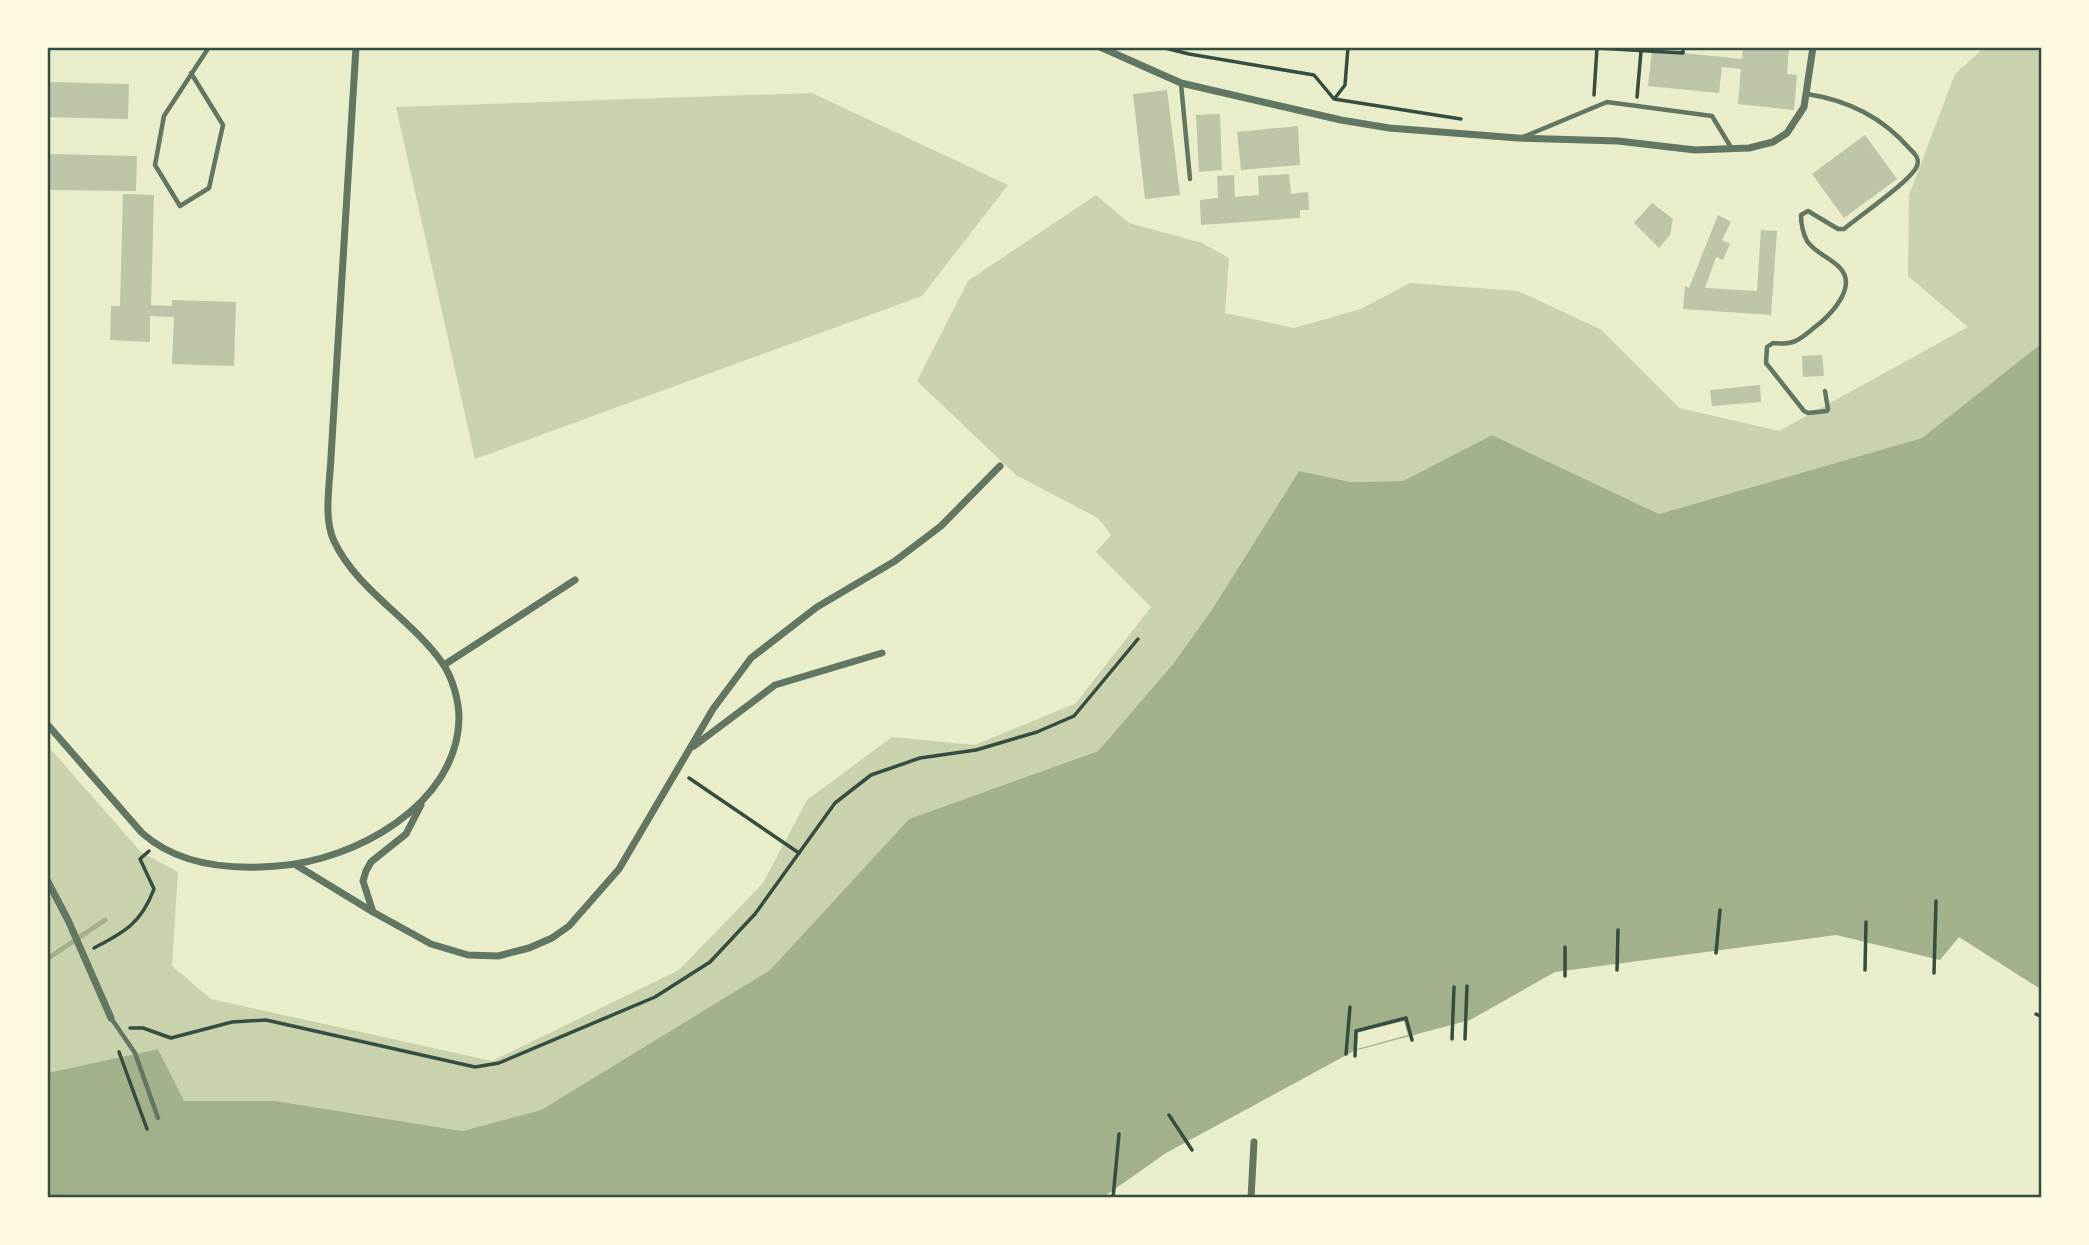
<svg xmlns="http://www.w3.org/2000/svg" width="2089" height="1245" viewBox="0 0 2089 1245" font-family="'Golos Text',sans-serif">
<style>
.green{fill:#cad2ad}
.water{fill:#a3b18a}
.pier{fill:#e9edc9}
.lines{fill:none;stroke-linecap:round;stroke-linejoin:round}
.stream{stroke:#a3b18a;stroke-width:5}
.building{fill:#bcc5a7}
.path{stroke:#344e41;stroke-width:3.5}
.service{stroke:#617663;stroke-width:4.5}
.minor{stroke:#617663;stroke-width:7}
.neatline{fill:none;stroke:#344e41;stroke-width:2.5}
</style>
<rect width="100%" height="100%" fill="#e9edc9"/>
<g class="green">
<polygon points="1985,47 2042,47 2042,343 1922,438 1659,514 1492,435 1403,481 1351,482 1299,471 1211,611 1173,664 1098,751 909,819 770,970 541,1110 462,1131 276,1101 183,1101 158,1049 47,1073 47,745 141,852 178,872 172,966 211,999 492,1061 679,970 763,883 807,800 892,737 975,745 1076,703 1151,607 1096,552 1111,535 1098,518 1016,475 917,381 968,281 1096,195 1129,223 1202,243 1229,258 1225,313 1294,328 1361,309 1410,283 1518,291 1600,329 1679,408 1779,431 1968,327 1908,276 1909,195 1955,74"/>
<polygon points="812,93 1008,185 922,296 475,459 396,107"/>
</g>
<polygon class="water" points="2042,343 2042,990 1959,937 1940,960 1836,935 1555,972 1470,1020 1354,1051 1166,1153 1102,1198 47,1198 47,1073 158,1049 184,1101 276,1101 462,1131 541,1110 770,970 909,819 1098,751 1173,664 1211,611 1299,471 1351,482 1403,481 1492,435 1659,514 1922,438"/>
<polygon class="pier" points="1404,1021 1408,1035 1357,1049 1358,1032"/>
<g class="lines">
<polyline class="stream" points="47,959 105,920"/>
</g>
<g class="building">
<polygon points="1743,47 1789,47 1787,74 1797,75 1794,110 1738,104 1741,69 1722,67 1719,93 1648,86 1652,50 1742,59"/>
<polygon points="47,82 129,84 128,119 47,117"/>
<polygon points="1167,90 1180,195 1145,199 1133,94"/>
<polygon points="1220,114 1222,170 1199,172 1196,115"/>
<polygon points="1298,126 1300,165 1241,170 1237,132"/>
<polygon points="1865,135 1897,179 1844,218 1812,174"/>
<polygon points="47,154 137,156 136,191 47,190"/>
<polygon points="1289,174 1291,194 1308,192 1309,210 1300,210 1300,218 1201,225 1200,200 1218,198 1217,176 1234,175 1235,197 1259,195 1258,176"/>
<polygon points="123,194 154,195 151,305 172,306 172,300 236,302 234,366 172,364 174,317 150,316 150,342 110,340 111,306 120,306"/>
<polygon points="1652,203 1673,219 1670,235 1659,248 1634,223"/>
<polygon points="1718,215 1731,222 1722,240 1730,244 1723,260 1716,257 1705,288 1757,291 1761,230 1777,231 1771,315 1683,309 1685,286 1689,288"/>
<polygon points="1822,355 1824,376 1803,377 1802,356"/>
<polygon points="1760,385 1761,402 1712,406 1710,390"/>
</g>
<g class="lines">
<g class="path">
<polyline points="1161,47 1189,54 1314,75 1334,99 1461,119"/>
<polyline points="1742,47 1743,48"/>
<polyline points="1597,48 1683,53 1683,47"/>
<polyline points="1594,95 1597,47"/>
<polyline points="1637,97 1641,51"/>
<polyline points="1335,98 1345,85 1348,47"/>
<polyline points="689,778 799,853"/>
<polyline points="1565,947 1565,976"/>
<path d="M94,948c31,-16 47,-25 60,-59l-14,-30 9,-8"/>
<polyline points="1716,953 1720,910"/>
<polyline points="1617,970 1618,930"/>
<polyline points="1865,970 1866,922"/>
<polyline points="1934,973 1936,901"/>
<polyline points="2036,1014 2042,1017"/>
<polyline points="130,1028 143,1028 171,1038 232,1022 266,1020 475,1067 499,1063 655,997 710,962 755,914 835,803 871,775 920,758 976,750 1037,732 1074,716 1138,639"/>
<polyline points="1452,1039 1454,987"/>
<polyline points="1465,1039 1467,986"/>
<polyline points="119,1052 147,1129"/>
<polyline points="1346,1054 1350,1007"/>
<polyline points="1355,1056 1356,1031 1406,1018 1412,1040"/>
<polyline points="1169,1115 1192,1150"/>
<polyline points="1113,1198 1119,1134"/>
</g>
<g class="service">
<polyline points="191,73 223,125 209,188 180,206 155,165 164,116 209,47"/>
<polyline points="1181,84 1190,179"/>
<path d="M1807,94c40,6 75,23 102,54 5,5 11,10 8,18 -6,15 -59,51 -73,63h-6l-30,-18 -7,4c0,8 2,18 6,26 8,12 24,17 33,27 17,18 -7,44 -20,55 -18,14 -23,23 -47,20l-6,4 -1,16 38,48 4,2 19,-2 1,-2 -3,-18"/>
<polyline points="1523,137 1607,102 1712,116 1732,149"/>
<polyline points="111,1018 135,1053 158,1118"/>
</g>
<g class="minor">
<polyline points="1100,47 1181,83 1341,120 1389,128 1518,138 1618,141 1695,150 1749,148 1773,142 1787,133 1804,107 1813,47"/>
<polyline points="444,665 575,580"/>
<path d="M47,724l95,109c36,32 89,37 135,33 77,-5 180,-61 182,-147 0,-18 -6,-40 -16,-55 -30,-44 -87,-75 -109,-123 -11,-23 -4,-58 -3,-84l25,-410"/>
<polyline points="694,746 775,685 882,653"/>
<polyline points="296,865 373,912 431,944 468,955 498,956 529,948 552,938 569,926 619,869 713,709 751,658 817,607 895,561 941,526 1000,466"/>
<polyline points="47,880 68,920 111,1018"/>
<polyline points="373,912 363,881 366,871 371,862 406,834 421,805"/>
<polyline points="1251,1198 1254,1142"/>
</g>
</g>
<rect width="2089" height="1245" fill="none" stroke="#fefae0" stroke-width="98"/>
<rect x="49" y="49" width="1991" height="1147" class="neatline"/>
</svg>
